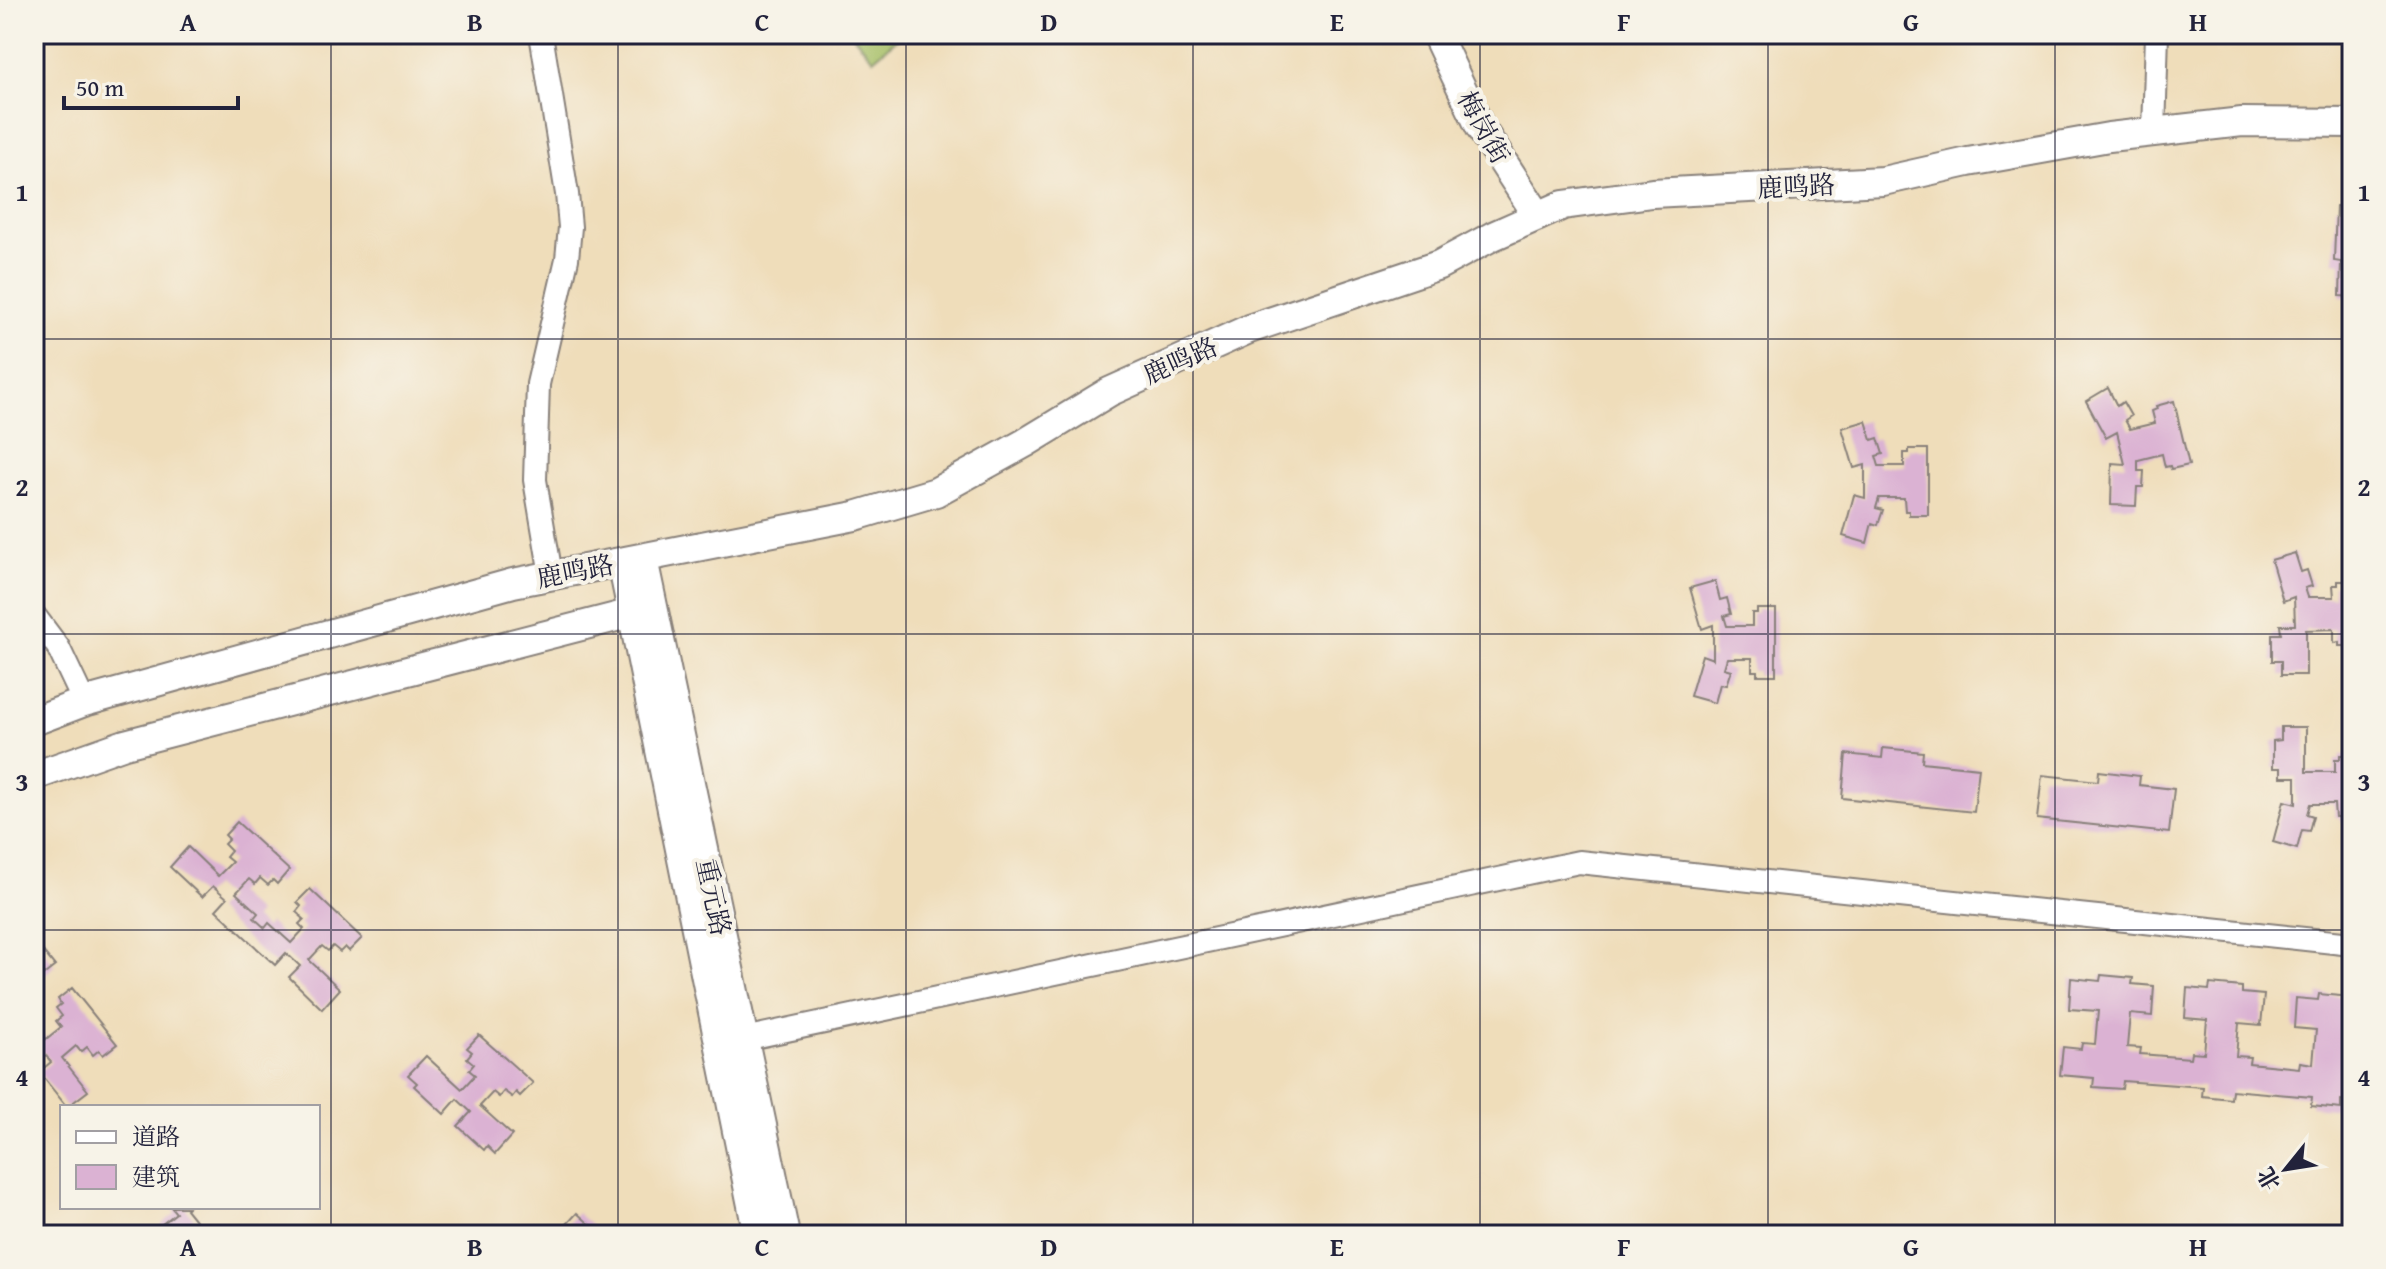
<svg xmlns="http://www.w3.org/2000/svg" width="2386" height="1269" viewBox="0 0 2386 1269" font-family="'Gentium Book Plus','Noto Serif SC',serif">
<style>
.green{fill:#a4be64;stroke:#637050;stroke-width:2}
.building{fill:#dbb2d3}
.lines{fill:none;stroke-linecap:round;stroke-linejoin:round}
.minor-casing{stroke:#88807a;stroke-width:26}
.tertiary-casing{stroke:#88807a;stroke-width:32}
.minor{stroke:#fff;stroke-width:22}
.tertiary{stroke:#fff;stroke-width:28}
.grid{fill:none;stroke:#22223b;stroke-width:2;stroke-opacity:0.55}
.labels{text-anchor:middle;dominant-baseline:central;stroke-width:8;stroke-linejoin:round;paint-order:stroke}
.street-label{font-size:26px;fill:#22223b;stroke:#f7f3e8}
.neatline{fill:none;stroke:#22223b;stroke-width:3}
.grid-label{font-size:26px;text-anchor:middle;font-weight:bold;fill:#22223b}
</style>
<rect width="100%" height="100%" fill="#f7f3e8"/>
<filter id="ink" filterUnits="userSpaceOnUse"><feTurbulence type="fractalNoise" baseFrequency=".0125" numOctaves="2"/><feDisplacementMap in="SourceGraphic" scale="16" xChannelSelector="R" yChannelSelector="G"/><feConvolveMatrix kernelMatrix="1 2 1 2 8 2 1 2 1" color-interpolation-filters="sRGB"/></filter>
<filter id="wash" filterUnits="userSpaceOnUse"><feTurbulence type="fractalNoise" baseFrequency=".006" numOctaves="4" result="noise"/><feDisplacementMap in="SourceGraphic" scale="32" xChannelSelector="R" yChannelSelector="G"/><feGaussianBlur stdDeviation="1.8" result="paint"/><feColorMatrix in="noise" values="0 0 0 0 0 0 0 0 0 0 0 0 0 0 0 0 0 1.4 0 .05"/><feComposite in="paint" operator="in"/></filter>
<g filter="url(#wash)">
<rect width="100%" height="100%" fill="#efddba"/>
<polygon class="green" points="852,34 903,34 873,59"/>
<g id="blocks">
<g class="building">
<polygon points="2344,172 2352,172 2352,297 2340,296 2341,262 2334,261 2336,206 2343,206"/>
<polygon points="2108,388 2117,406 2123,402 2131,416 2125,420 2130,429 2155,423 2152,411 2157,409 2156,406 2174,401 2189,465 2171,469 2170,466 2165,467 2162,454 2138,460 2138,471 2144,471 2143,487 2137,487 2136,506 2111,505 2112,463 2125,464 2117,432 2106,438 2086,401"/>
<polygon points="1866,421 1872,440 1878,438 1883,454 1876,456 1879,466 1904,466 1904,453 1909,453 1909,449 1928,449 1928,515 1909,515 1909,511 1905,511 1904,498 1879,498 1876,508 1883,510 1878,525 1872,523 1867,543 1843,536 1854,495 1865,498 1865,465 1854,468 1842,428"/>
<polygon points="2295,553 2301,572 2307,570 2312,586 2305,588 2308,597 2334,597 2333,585 2338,585 2338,581 2352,581 2352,646 2339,646 2339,642 2334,643 2334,629 2306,630 2306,675 2281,675 2281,661 2272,661 2272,634 2281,634 2280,625 2295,625 2294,597 2283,601 2271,560"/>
<polygon points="1715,581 1720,600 1727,598 1731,614 1724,616 1727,626 1752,626 1752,613 1757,613 1757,609 1776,609 1776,675 1757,675 1757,671 1752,671 1752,658 1727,658 1724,668 1731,670 1726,685 1720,684 1715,703 1690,696 1702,655 1713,659 1713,625 1702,629 1690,588"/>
<polygon points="2281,727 2306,727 2306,772 2335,772 2335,759 2340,759 2340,755 2352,755 2352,821 2340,821 2340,817 2335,817 2334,804 2310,804 2307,814 2313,816 2309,831 2302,830 2297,849 2273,842 2284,801 2296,804 2296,777 2281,777 2281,768 2273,768 2273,741 2281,740"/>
<polygon points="1883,748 1923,752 1922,762 1979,768 1974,812 1842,798 1846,754 1882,758"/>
<polygon points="2099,771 2140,776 2139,785 2174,789 2169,833 2037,819 2042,775 2098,781"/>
<polygon points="237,822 289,870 277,884 273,880 268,885 260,878 255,884 249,879 236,893 258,913 254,918 265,928 269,923 291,943 304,929 299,924 304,919 296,912 301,906 297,902 310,889 362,938 349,951 345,947 340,952 333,946 328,951 322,946 309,960 340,989 322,1009 289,977 300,966 286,953 275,965 216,910 227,898 213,886 202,897 170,867 188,847 218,876 232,862 226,857 231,851 224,844 229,839 225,835"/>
<polygon points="34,940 55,966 41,977 37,973 34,976"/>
<polygon points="2101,975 2133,978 2132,984 2154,986 2152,1016 2130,1014 2127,1047 2141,1048 2140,1054 2190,1058 2191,1052 2204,1053 2207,1020 2185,1018 2187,988 2209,990 2210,984 2242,987 2242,993 2264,995 2261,1025 2239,1023 2236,1056 2250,1057 2249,1063 2299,1068 2300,1062 2313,1064 2316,1030 2294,1028 2296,998 2318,1000 2319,994 2351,997 2352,1033 2348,1033 2345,1066 2352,1067 2352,1101 2341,1100 2341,1109 2311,1106 2312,1097 2232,1090 2231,1099 2202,1096 2203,1087 2123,1081 2122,1089 2093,1087 2094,1078 2060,1075 2063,1047 2081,1049 2082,1043 2095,1044 2098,1011 2069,1009 2071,978 2100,981"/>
<polygon points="72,988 117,1044 103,1055 99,1050 93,1055 87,1047 81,1052 76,1046 62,1058 88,1091 67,1107 39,1072 51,1062 40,1048 34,1052 34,1024 46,1039 61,1027 56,1021 62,1016 56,1008 61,1004 58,999"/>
<polygon points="479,1035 533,1083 520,1096 516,1092 512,1097 504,1091 499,1097 493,1092 480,1106 512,1135 495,1154 487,1146 484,1150 458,1126 471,1112 457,1099 444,1114 414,1086 417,1083 408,1075 426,1056 462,1089 475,1075 469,1070 474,1064 467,1058 472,1052 467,1048"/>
<polygon points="171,1207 188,1207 186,1209 207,1235 169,1235 161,1225 176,1213"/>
<polygon points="577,1213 602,1235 557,1235"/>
</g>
</g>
</g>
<g filter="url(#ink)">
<use href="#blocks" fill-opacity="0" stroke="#88807a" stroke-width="2"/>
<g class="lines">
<defs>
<g id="minor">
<polyline points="541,34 567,194 570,227 567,259 538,384 535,480 551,575"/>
<polyline points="2154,132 2157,34"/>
<polyline points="34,615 58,647 84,702"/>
<polyline points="744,1039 1579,862 2352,944"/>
</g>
<g id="tertiary">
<polyline points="1436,34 1480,127 1538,216"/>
<polyline points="643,559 785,1235"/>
<polyline points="622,562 758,1235"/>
<polyline points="34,721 84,702 513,583 855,516 936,492 1025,443 1109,392 1249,329 1439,265 1493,236 1563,205 1652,193 1883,181 1968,162 2109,137 2242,122 2352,123"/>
<polyline points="34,776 125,744 651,608"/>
</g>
</defs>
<use href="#minor" class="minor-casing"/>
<use href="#tertiary" class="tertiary-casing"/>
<use href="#minor" class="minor"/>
<use href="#tertiary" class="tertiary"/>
</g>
</g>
<path class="grid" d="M331,34v1201M618,34v1201M906,34v1201M1193,34v1201M1480,34v1201M1768,34v1201M2055,34v1201M34,339h2318M34,634h2318M34,930h2318"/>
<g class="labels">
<g class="street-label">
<text transform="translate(1484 127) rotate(61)">梅岗街</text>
<text transform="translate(1796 186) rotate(-3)">鹿鸣路</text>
<text transform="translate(1180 360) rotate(-24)">鹿鸣路</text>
<text transform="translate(575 571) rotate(-11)">鹿鸣路</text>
<text transform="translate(714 897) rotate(78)">重元路</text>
</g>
</g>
<rect width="2386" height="1269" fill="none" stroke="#f7f3e8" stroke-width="88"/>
<rect x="60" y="1105" width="260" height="104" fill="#f7f3e8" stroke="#a29fa3" stroke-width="2"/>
<rect x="76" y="1131" width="40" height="12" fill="#ffffff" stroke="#a29fa3" stroke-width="2"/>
<text x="132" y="1145" font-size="24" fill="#22223b">道路</text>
<rect x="76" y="1165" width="40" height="24" fill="#dbb2d3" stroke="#a29fa3" stroke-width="2"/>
<text x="132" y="1185" font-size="24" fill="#22223b">建筑</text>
<g transform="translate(2286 1169) rotate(240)" stroke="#f7f3e8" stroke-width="6" paint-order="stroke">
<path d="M0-6L14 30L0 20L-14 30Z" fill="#22223b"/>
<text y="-12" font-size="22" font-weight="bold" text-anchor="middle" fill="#22223b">北</text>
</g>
<path d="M64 96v12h174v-12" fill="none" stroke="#22223b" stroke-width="4"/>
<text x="76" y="96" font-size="24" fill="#22223b" stroke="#f7f3e8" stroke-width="6" paint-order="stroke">50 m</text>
<rect x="44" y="44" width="2298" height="1181" class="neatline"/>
<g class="grid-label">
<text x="188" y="31">A</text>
<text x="475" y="31">B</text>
<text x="762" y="31">C</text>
<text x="1049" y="31">D</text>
<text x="1337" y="31">E</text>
<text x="1624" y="31">F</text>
<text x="1911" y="31">G</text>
<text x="2198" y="31">H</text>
<text x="22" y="201">1</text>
<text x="2364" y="201">1</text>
<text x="22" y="496">2</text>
<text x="2364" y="496">2</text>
<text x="22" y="791">3</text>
<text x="2364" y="791">3</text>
<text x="22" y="1086">4</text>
<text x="2364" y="1086">4</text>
<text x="188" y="1256">A</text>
<text x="475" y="1256">B</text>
<text x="762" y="1256">C</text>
<text x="1049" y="1256">D</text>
<text x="1337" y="1256">E</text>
<text x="1624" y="1256">F</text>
<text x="1911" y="1256">G</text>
<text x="2198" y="1256">H</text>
</g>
</svg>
